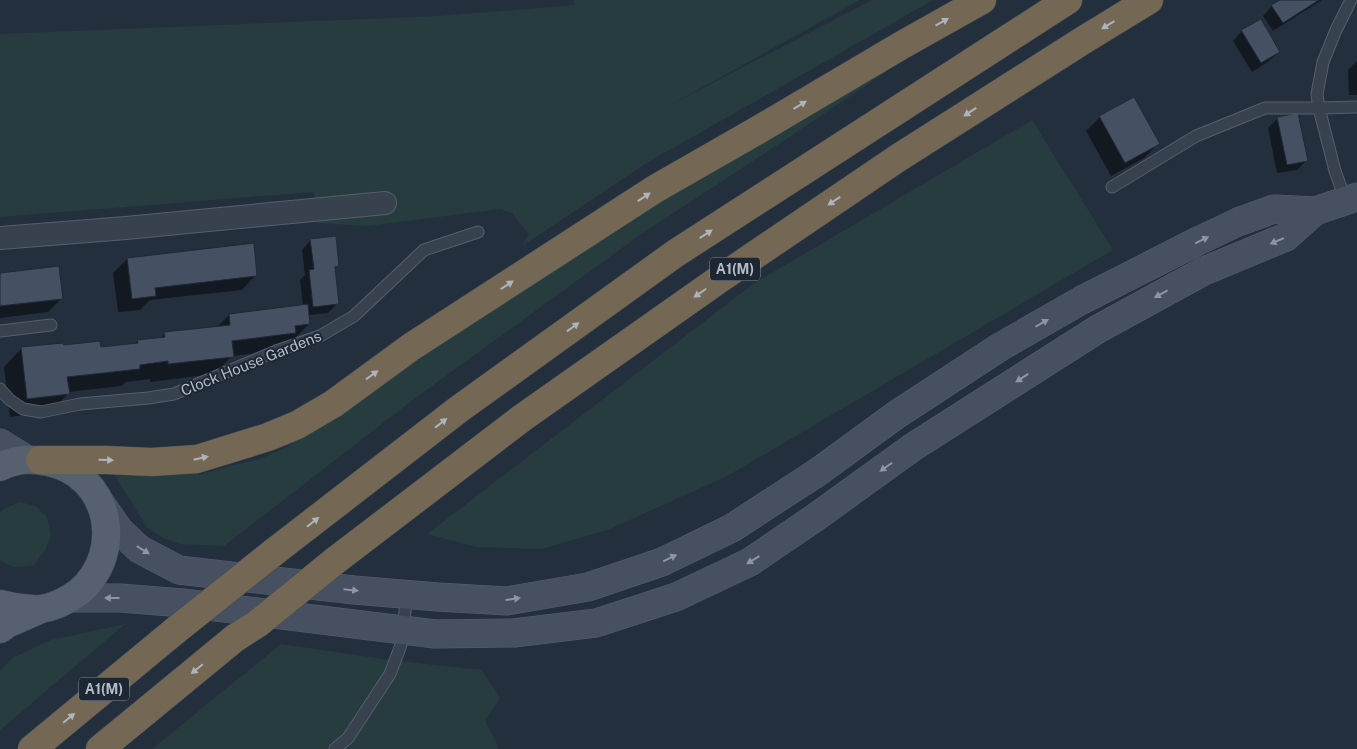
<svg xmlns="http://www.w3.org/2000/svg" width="1357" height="749" viewBox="0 0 1357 749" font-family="'Public Sans',sans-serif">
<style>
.green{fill:#263c3f}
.shadow{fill:#0007}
.building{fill:#455162;stroke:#1f2835}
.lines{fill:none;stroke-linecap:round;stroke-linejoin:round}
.service-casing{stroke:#565f6c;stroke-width:13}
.minor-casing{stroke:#565f6c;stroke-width:24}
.secondary-casing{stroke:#565f6c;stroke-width:29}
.primary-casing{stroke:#414a57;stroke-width:29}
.motorway-casing{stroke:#434c59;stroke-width:29}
.service{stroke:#38414e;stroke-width:11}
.minor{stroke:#38414e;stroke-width:22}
.secondary{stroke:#465061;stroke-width:28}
.primary{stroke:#56606e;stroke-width:28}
.motorway{stroke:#746855;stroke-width:28}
.motorway-bridge-casing{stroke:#434c59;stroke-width:29;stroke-linecap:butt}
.motorway-bridge{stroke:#746855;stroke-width:28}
.oneway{fill:#aeb4bd}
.oneway2{fill:#8e96a5}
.labels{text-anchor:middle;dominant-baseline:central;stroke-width:4;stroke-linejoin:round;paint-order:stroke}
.shield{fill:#1d2633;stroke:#878f9c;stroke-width:1}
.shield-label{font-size:14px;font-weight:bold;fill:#b4bcc9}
.street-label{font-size:15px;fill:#b4bcc9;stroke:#1d2633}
</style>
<rect width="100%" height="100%" fill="#242f3e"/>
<g class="green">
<polygon points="573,0 860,0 667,107 872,0 933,0 645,164 522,246 529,234 512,213 500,209 368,226 317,223 314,192 0,217 0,34 438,16 575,5"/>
<polygon points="899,63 791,136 640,235 414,399 224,546 180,544 163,538 147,527 113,473 198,468 198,475 230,466 260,459 287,447 629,220"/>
<polygon points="1032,120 1113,250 729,475 610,529 542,549 477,547 427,534 753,284"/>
<path d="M20,502l15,4 12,11 4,17 -5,15 -12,16c-15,2 -23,5 -34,-6v-46l4,-4z"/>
<polygon points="125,624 0,730 0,670 14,657 51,640"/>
<polygon points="281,644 390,660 482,670 500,698 485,721 499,749 152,749"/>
</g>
<g class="shadow">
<polygon points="1282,0 1322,0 1273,31 1263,16 1272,6"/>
<polygon points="1242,31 1279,52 1269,61 1252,72 1233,41"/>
<polygon points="1357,61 1357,95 1349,95 1348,70"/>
<polygon points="1100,117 1158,144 1144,158 1111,176 1086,131"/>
<polygon points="1278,118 1307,160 1297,170 1277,173 1268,128"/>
<polygon points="311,240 338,266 334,269 338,303 328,313 308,315 309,324 291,342 276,351 232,356 214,374 150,382 150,379 126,382 121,386 68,392 68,394 50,412 10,417 4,367 22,348 63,347 100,348 135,344 138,341 160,339 165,333 217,327 229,315 303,306 300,280 305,275 302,250"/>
<polygon points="127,259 256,275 242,290 150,300 140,310 118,312 113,273"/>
<polygon points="0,274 62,298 48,312 0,318"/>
</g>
<g class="building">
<polygon points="1280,0 1319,0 1283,23 1271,5"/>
<polygon points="1261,19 1280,52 1261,63 1241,30"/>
<polygon points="1134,97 1160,144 1125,163 1099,116"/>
<polygon points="1298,113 1308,161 1287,165 1277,117"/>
<polygon points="336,236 339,266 335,267 339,304 313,307 309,270 314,269 310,239"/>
<polygon points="254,243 257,276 155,288 156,296 132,299 127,258"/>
<polygon points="59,266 63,299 0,306 0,273"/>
<polygon points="308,304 310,324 295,326 296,333 232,341 234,357 168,364 168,361 140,365 140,369 67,377 70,394 27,399 21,347 63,343 64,345 100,341 101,347 138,343 137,340 165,337 164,332 230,325 229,314"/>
</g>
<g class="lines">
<defs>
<g id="service">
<polyline points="1112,187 1196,136 1265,108 1319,108 1317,94 1323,62 1336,30 1351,0"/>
<polyline points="1346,201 1335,171 1319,108 1357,107"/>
<polyline points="0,331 51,325"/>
<polyline points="0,389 10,400 23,409 41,412 80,404 148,398 174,394 276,351 320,336 354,316 424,250 478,232"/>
<polyline points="335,749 348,738 390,674 401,645 407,595"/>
</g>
<polyline id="minor" points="0,238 126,228 385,203"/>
<g id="secondary">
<polyline points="0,443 26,459"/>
<polyline points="99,501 119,530 139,549 179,570 354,590 438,597 507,601 588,587 662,562 732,528 818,472 896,415 1000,347 1082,300 1198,241 1238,222 1274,209 1315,211 1357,197"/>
<polyline points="72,598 120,598 183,603 435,634 514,633 596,623 676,597 750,562 816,517 913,447 1098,329 1204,271 1286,237 1315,211"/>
</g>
<g id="primary">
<path d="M0,467c15,-8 31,-9 48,-5 62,12 78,90 31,130 -11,8 -24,15 -38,17 -14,1 -27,-2 -41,-5"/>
<polyline points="0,629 7,624 39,610"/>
</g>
<g id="motorway">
<polyline points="40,460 106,460 152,462 197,459 268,437 297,425 333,404 411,347 655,189 758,130 902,45 982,0"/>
<polyline points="274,552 459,409 676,253 1068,0"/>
<polyline points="336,560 522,418 718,280 898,158 1082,41 1149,0"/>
<polyline points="32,749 176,630"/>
<polyline points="100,749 235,638"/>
</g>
</defs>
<use href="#service" class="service-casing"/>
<use href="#minor" class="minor-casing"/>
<use href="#secondary" class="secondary-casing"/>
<use href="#primary" class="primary-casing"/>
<use href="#motorway" class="motorway-casing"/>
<use href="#service" class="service"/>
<use href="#minor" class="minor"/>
<use href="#secondary" class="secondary"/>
<use href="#primary" class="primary"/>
<use href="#motorway" class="motorway"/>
<defs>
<g id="motorway-bridge">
<polyline points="176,630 274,552"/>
<polyline points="235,638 257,624 336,560"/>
</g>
</defs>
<use href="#motorway-bridge" class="motorway-bridge-casing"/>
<use href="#motorway-bridge" class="motorway-bridge"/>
</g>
<defs><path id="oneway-solid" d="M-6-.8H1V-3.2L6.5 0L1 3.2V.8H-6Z" transform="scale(1.25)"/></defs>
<g class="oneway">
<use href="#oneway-solid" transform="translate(942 22) rotate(-29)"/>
<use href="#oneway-solid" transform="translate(1108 25) rotate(149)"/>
<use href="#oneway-solid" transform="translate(800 105) rotate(-31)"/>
<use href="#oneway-solid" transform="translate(970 112) rotate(147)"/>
<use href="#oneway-solid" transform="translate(644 197) rotate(-33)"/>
<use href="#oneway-solid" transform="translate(834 201) rotate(146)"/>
<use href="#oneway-solid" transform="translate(706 234) rotate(-33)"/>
<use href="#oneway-solid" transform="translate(507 285) rotate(-33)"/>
<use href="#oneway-solid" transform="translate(700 293) rotate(145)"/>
<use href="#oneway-solid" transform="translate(573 327) rotate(-36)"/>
<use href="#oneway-solid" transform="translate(372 375) rotate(-36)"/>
<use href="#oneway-solid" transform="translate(441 423) rotate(-38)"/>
<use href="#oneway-solid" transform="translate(201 458) rotate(-13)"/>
<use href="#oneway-solid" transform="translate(106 460) rotate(1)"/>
<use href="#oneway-solid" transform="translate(313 522) rotate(-38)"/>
<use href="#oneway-solid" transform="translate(197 669) rotate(141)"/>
<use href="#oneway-solid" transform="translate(69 718) rotate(-39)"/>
</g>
<g class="oneway2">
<use href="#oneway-solid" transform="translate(1202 240) rotate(-26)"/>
<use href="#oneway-solid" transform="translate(1277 241) rotate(157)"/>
<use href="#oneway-solid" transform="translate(1161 294) rotate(151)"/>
<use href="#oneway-solid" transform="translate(1042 323) rotate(-30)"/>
<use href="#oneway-solid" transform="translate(1022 378) rotate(147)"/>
<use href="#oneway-solid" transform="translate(886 467) rotate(145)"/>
<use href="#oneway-solid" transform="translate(143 550) rotate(32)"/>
<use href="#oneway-solid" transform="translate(670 558) rotate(-26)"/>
<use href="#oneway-solid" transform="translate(753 560) rotate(149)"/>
<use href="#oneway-solid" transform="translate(351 590) rotate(6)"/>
<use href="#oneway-solid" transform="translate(112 598) rotate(180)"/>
<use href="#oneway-solid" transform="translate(513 599) rotate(-8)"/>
</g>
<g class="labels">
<g class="shield">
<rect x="710" y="257.5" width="50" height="23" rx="4"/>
<rect x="79" y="677.5" width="50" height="23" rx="4"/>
</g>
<g class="shield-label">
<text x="735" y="269">A1(M)</text>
<text x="104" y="689">A1(M)</text>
</g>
<g class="street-label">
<text transform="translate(251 363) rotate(-22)">Clock House Gardens</text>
</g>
</g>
</svg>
